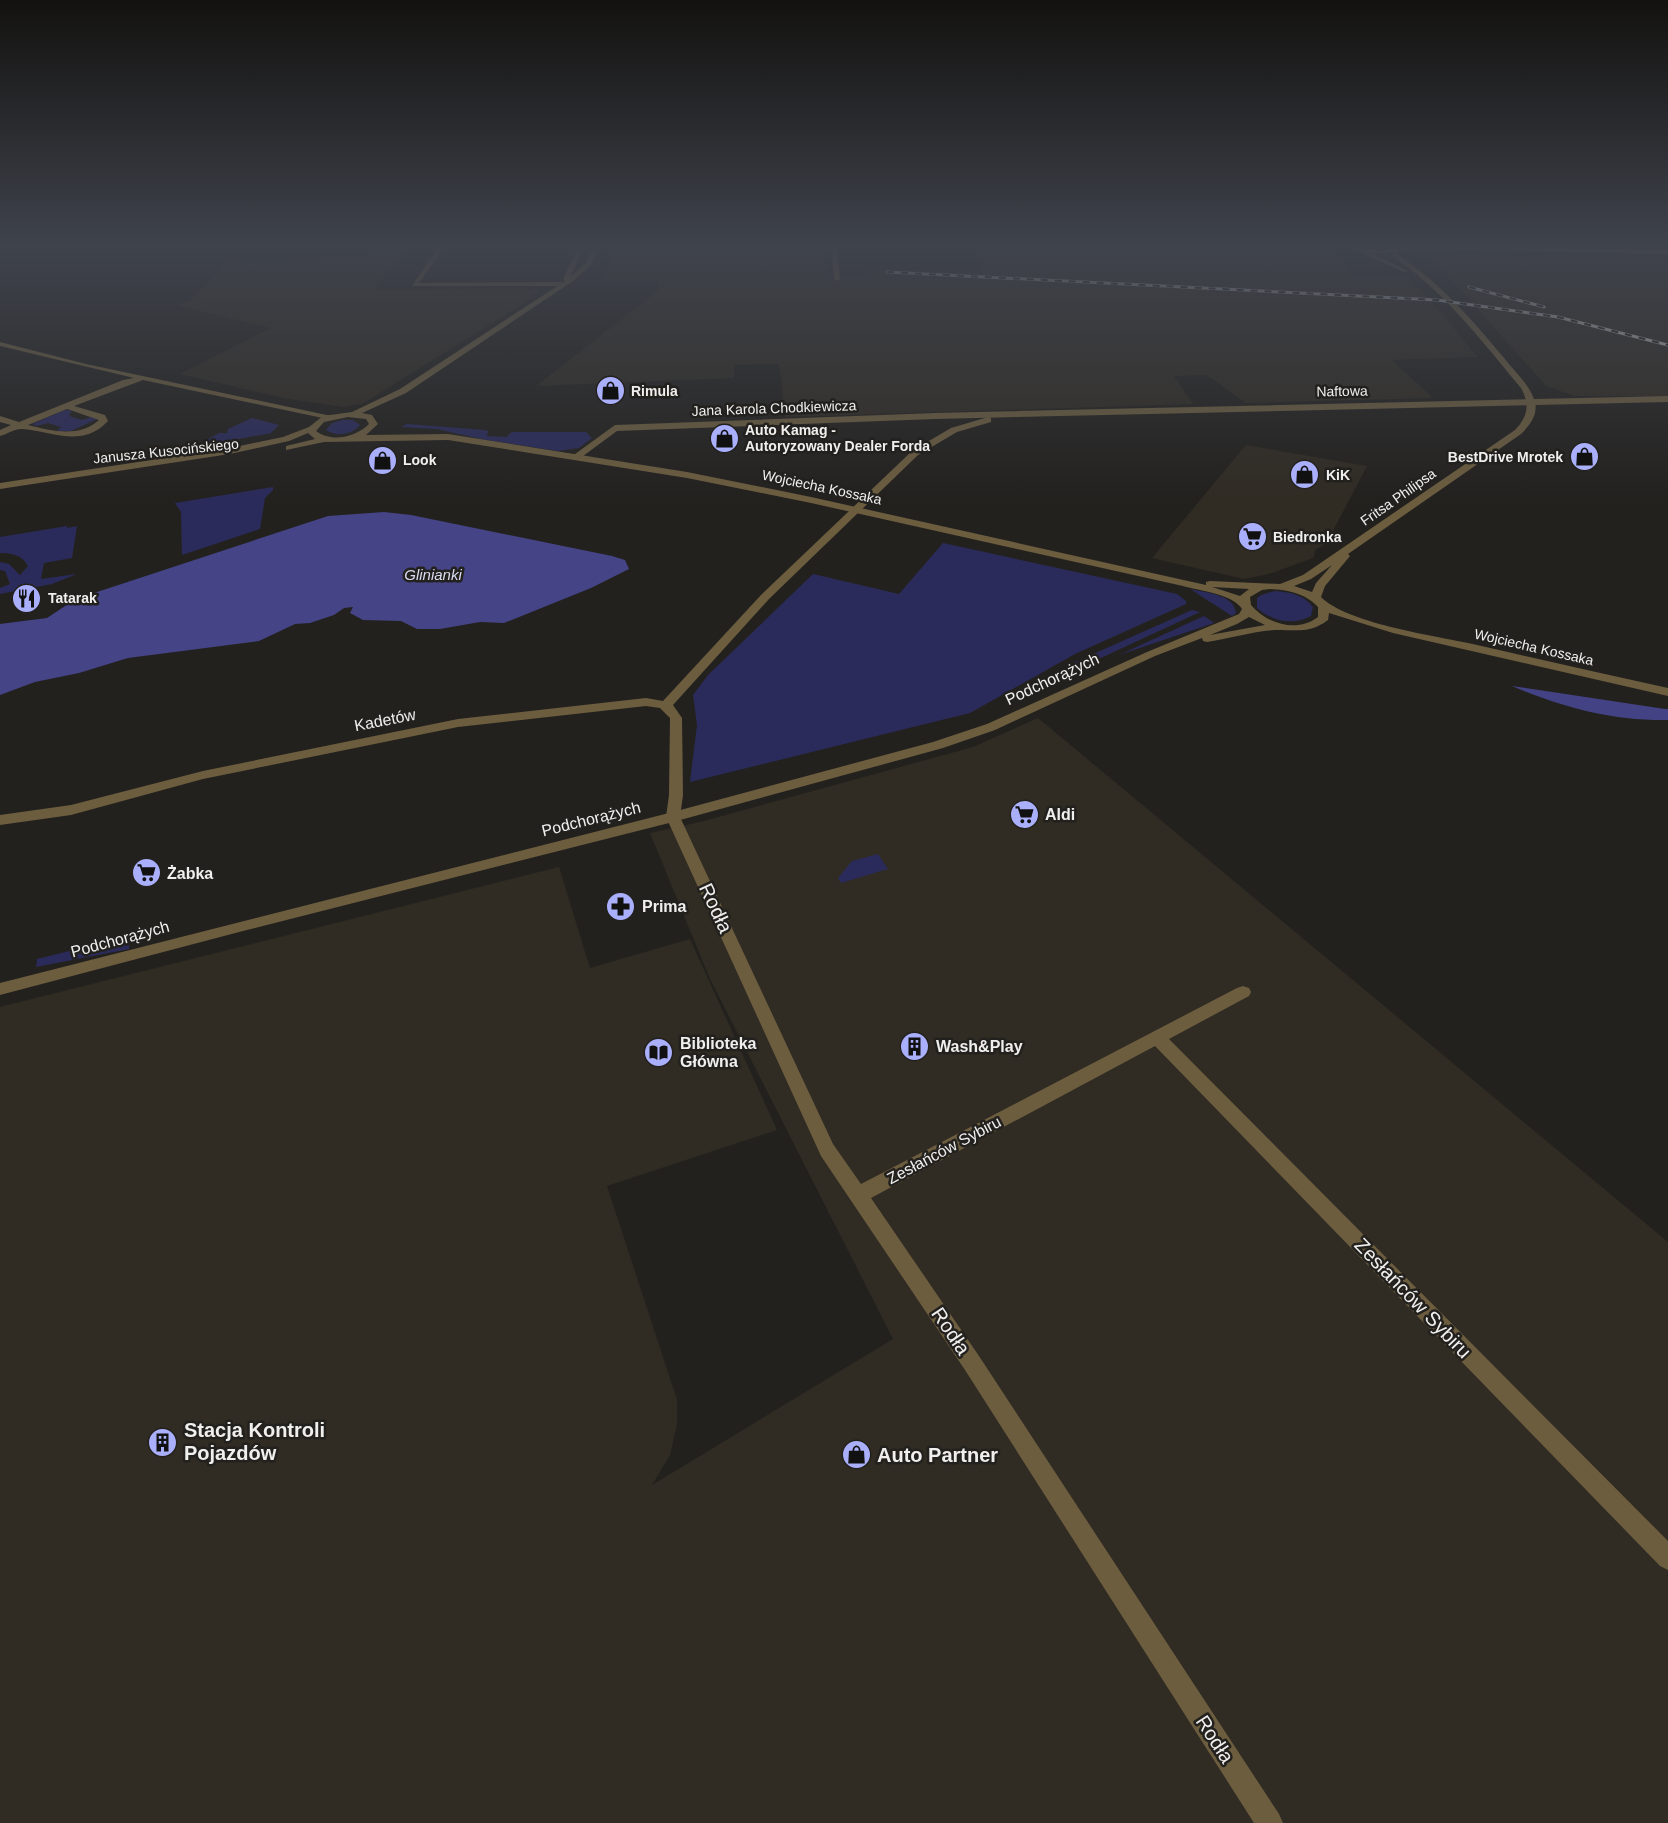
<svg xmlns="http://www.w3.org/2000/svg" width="1668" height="1823" viewBox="0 0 1668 1823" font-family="Helvetica,sans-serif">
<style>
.built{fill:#302b23}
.green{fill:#2b2b5b}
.forest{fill:#424284}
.water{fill:#444487}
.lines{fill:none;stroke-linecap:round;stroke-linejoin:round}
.minor{fill:#6c5d3f;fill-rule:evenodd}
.tertiary{fill:#6c5d3f;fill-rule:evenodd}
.secondary{fill:#977f4d;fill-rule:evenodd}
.rail-casing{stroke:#c2c1be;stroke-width:3}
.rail{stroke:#23211e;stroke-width:2;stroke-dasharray:7;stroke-linecap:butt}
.labels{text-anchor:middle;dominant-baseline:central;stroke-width:5;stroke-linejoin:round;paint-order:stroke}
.far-poi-label{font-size:14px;font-weight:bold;fill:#f0efed;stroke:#23211e;text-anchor:start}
.far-street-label{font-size:14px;fill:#f0efed;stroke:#23211e}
.far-water-label{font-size:15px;font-style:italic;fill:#dadcf1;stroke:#23211e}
.street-label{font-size:16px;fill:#f0efed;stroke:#23211e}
.poi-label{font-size:16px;font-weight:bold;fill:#f0efed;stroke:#23211e;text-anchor:start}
.near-street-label{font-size:20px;fill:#f0efed;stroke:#23211e}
.near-poi-label{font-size:20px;font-weight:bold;fill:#f0efed;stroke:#23211e;text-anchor:start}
</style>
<rect width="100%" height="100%" fill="#23211e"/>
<g class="built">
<polygon points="378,246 408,246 374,290 539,289 531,299 362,404 343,407 283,398 180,374 270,328 176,305 191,300 229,261 368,259"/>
<polygon points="636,246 825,246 827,275 870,275 865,269 981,271 979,246 1226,246 1332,249 1352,275 1407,277 1424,293 1478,357 1392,360 1433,398 1246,403 1207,375 1174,376 1193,404 785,417 779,364 734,365 734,378 536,386 658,291 657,281 604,280 615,250"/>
<polygon points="1442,252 1668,258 1668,396 1575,396 1546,386 1431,257"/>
<polygon points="1246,445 1367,466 1326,544 1315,550 1313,558 1269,574 1244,579 1152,558"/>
<polygon points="1038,718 1668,1242 1668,1823 0,1823 0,1007 559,867 590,968 690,939 777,1130 607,1186 677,1400 677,1424 670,1455 652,1485 893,1339 710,979 650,833 700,822 973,747"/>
</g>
<g class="green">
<polygon points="65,410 72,411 69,416 82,420 91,417 97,419 71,431 57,431 61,427 48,423 37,426 32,424"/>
<polygon points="252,418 279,425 271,433 192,448 219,433 227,433 228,429"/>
<path d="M342,420h11l7,5c-8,10 -24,12 -34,5l6,-7z"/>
<polygon points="407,424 484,430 488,431 487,436 506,437 512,432 586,432 592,438 579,448 558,451 481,439 437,429 401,427"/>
<polygon points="273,487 273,490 265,498 260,529 182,555 181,512 175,503"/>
<path d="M67,526v2l10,-2 -5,32 -28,5 -3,16 36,-5 -25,10 -52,10v-6l10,-4 -5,-13 -5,-1v-8l9,2 11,11 8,-9c-6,-11 -16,-13 -28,-13v-16z"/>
<polygon points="943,543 1177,594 1186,601 1186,604 1075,654 970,713 690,782 697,725 693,695 708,675 813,574 899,594"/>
<path d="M1190,589c16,4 44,5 46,24l-4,3z"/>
<path d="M1275,591c15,1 29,4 38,16l-2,9c-17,10 -40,5 -54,-8v-10l4,-3z"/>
<polygon points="1192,610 1200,612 1036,688 1073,663"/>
<polygon points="1204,616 1214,623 1119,655"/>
<polygon points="878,854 888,869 841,883 838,878 852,861"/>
<polygon points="130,936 129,949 36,967 37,959"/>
</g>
<path class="forest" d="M1512,686l153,23h3v11c-55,1 -106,-13 -156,-34z"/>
<polygon class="water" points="384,512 411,515 612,556 625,560 629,569 591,588 504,623 480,622 440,629 417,629 401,621 363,620 350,613 353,607 344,608 334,615 310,623 295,624 259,641 128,658 79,673 35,682 0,695 0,624 47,618 68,604 91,594 328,516"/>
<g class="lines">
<g class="minor">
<polygon points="439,246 445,246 419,283 562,282 565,284 562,286 412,286"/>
<polygon points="831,246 837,246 840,279 837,281 834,279"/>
<path d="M0,342l86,22 250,53 -4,3 -189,-40 -69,26 31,9 3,6c-25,27 -55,11 -85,8 -7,-1 -16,5 -23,7v-6l11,-5 -11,-3v-6l19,6 104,-42 11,-2 -134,-32zM67,409l32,11c-20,18 -47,11 -71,5z"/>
<polygon points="1668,396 1668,402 935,419 617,431 579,459 571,457 615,425 935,413"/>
<polygon points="988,417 991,418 991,422 957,432 918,455 769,599 673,705 682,718 683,795 680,817 833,1144 861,1184 1237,988 1243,986 1249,988 1251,992 1249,996 1169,1039 1668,1541 1668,1570 1660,1566 1155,1046 871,1198 979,1356 1279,1814 1283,1823 1254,1823 965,1370 821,1156 666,817 669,795 670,718 660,708 646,706 458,727 203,779 71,815 0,825 0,815 71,805 203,771 458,719 646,698 663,701 761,595 912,451 951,428"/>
</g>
<g class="tertiary">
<path d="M579,246h6l-15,31 16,-14 8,-17h6l-9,19 -18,16 -167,112 -44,20 10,2 6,9 -12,11 82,-1 239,38 124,25 395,88v-3l4,-1 70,3 23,-9 212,-145c13,-13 15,-26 6,-42 -40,-48 -77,-97 -129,-132l1,-7h4v5c45,30 78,69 112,110 9,11 22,23 26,38 3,13 -5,23 -14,32l-173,120 2,2 -25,30 -4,11c26,26 109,38 147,46 66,15 133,30 200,45v8l-275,-63 -64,-20 -1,7c-17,13 -30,10 -50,10 -20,0 -51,9 -71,12l-4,-1 -1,-3 -47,18 -160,74 -52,18 -270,74 -430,109 -243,64v-12l673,-171 260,-70 54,-18 160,-72 92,-38 3,-5c-9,-15 -42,-18 -59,-23l-372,-83 -124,-25 -239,-38 -124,2 -38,8v-4l29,-7 -7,-6 -19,8 -59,13 -230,35v-6l230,-35 53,-11 26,-10 14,-11 29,-4 48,-23 165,-108 -2,-2zM348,417l18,2 3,5c-13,13 -37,19 -53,7l8,-9zM1332,565l-16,18 -4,9 -18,-6 17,-7zM1212,587l37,2 -9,7zM1270,589c18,1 35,4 48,18v10c-21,16 -51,7 -67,-12l-1,-8 12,-7zM1249,617l16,8 -55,10 27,-11z"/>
<polygon points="1355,248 1359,248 1409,271 1404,272 1355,250"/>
</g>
<path class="secondary" d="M1345,246l38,5 13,-5 272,4v4l-253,-5c-24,3 -48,10 -70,-3z"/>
<defs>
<g id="rail">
<polyline points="887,272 1437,300 1558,317 1668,345"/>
<polyline points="1469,287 1544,307"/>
</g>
</defs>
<use href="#rail" class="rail-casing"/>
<use href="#rail" class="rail"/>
</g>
<linearGradient id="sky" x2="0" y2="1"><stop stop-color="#131210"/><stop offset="0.49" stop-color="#3f434c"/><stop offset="1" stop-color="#3f434c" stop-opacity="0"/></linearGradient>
<rect width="1668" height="501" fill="url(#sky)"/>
<defs>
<symbol id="shop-disc" viewBox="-11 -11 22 22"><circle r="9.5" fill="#aaaffb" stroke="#23211e"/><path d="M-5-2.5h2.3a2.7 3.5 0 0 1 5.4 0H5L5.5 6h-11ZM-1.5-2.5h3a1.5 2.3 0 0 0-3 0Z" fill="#111"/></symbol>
<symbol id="supermarket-disc" viewBox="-11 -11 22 22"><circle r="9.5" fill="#aaaffb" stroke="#23211e"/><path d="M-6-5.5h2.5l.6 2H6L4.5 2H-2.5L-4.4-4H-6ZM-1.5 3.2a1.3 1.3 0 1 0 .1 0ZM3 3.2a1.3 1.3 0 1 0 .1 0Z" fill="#111"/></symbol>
<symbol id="restaurant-disc" viewBox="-11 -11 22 22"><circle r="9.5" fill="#aaaffb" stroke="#23211e"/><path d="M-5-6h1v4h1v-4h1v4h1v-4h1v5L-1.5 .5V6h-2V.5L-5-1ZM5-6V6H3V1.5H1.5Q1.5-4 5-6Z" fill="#111"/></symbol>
<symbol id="pharmacy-disc" viewBox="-11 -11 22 22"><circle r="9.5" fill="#aaaffb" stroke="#23211e"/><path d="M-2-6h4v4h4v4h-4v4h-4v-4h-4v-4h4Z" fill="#111"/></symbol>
<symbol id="building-disc" viewBox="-11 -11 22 22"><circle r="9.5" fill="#aaaffb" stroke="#23211e"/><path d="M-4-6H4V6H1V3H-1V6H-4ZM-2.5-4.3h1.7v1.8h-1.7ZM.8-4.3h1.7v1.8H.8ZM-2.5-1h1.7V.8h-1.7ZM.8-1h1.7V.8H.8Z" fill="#111"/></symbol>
<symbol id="library-disc" viewBox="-11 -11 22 22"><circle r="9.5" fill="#aaaffb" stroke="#23211e"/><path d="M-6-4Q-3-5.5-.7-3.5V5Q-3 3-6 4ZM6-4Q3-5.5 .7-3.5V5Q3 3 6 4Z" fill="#111"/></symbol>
</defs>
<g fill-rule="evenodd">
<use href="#shop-disc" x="594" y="374" width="33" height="33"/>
<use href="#shop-disc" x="708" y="422" width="33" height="33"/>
<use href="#shop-disc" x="1568" y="440" width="33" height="33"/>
<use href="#shop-disc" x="366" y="444" width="33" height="33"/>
<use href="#shop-disc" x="1288" y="458" width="33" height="33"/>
<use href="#supermarket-disc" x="1236" y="520" width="33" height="33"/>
<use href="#restaurant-disc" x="10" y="582" width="33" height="33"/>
<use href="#supermarket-disc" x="1008" y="798" width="33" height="33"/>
<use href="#supermarket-disc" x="130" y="856" width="33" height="33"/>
<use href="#pharmacy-disc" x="604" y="890" width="33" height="33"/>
<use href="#building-disc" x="898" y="1030" width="33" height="33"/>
<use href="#library-disc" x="642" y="1036" width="33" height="33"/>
<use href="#building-disc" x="146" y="1426" width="33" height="33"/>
<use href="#shop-disc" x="840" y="1438" width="33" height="33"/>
</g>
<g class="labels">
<g class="far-poi-label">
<text x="631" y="391">Rimula</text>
<text x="745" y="430">Auto Kamag -<tspan x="745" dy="16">Autoryzowany Dealer Forda</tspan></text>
<text x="1563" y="457" text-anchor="end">BestDrive Mrotek</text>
<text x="403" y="460">Look</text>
<text x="1326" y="475">KiK</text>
<text x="1273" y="537">Biedronka</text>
<text x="48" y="598">Tatarak</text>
</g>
<g class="far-street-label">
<text transform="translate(1342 391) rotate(-1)">Naftowa</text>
<text transform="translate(774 408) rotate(-2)">Jana Karola Chodkiewicza</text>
<text transform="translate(166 451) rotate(-6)">Janusza Kusocińskiego</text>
<text transform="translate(822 487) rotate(12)">Wojciecha Kossaka</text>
<text transform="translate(1398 497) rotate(-35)">Fritsa Philipsa</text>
<text transform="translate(1534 647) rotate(13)">Wojciecha Kossaka</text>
</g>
<g class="far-water-label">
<text x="433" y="574">Glinianki</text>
</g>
<g class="street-label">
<text transform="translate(1052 679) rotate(-25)">Podchorążych</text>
<text transform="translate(385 720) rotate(-11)">Kadetów</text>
<text transform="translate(591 819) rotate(-14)">Podchorążych</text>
<text transform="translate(120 939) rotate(-15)">Podchorążych</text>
<text transform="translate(944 1150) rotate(-28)">Zesłańców Sybiru</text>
</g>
<g class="poi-label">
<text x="1045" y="814">Aldi</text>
<text x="167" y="873">Żabka</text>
<text x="642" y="906">Prima</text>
<text x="680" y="1043">Biblioteka<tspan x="680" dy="18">Główna</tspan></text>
<text x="936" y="1046">Wash&amp;Play</text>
</g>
<g class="near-street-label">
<text transform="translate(716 908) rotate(65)">Rodła</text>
<text transform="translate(1413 1298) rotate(46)">Zesłańców Sybiru</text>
<text transform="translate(951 1331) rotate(56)">Rodła</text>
<text transform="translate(1215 1739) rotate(57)">Rodła</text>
</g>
<g class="near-poi-label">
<text x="184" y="1430">Stacja Kontroli<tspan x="184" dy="23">Pojazdów</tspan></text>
<text x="877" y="1455">Auto Partner</text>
</g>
</g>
</svg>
